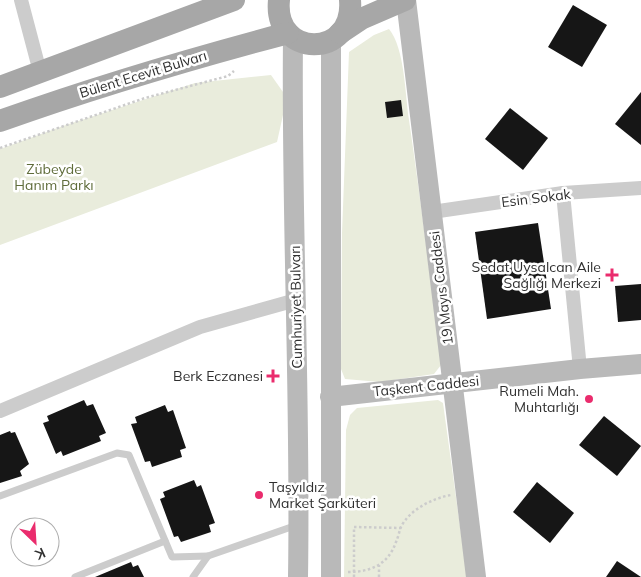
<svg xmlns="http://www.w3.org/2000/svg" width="641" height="577" viewBox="0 0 641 577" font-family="Mulish,sans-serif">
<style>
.green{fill:#e9ecdc}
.building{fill:#161616}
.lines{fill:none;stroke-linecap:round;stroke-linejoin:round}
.path{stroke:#ccc;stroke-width:2.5;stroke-dasharray:2.5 2.5;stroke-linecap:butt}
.lane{stroke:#ccc;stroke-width:7}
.street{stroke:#ccc;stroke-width:14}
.secondary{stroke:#b9b9b9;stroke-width:20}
.primary{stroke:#a7a7a7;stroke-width:22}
.poi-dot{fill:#ea2c6d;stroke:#fff;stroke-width:2}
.labels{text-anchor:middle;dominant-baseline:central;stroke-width:5;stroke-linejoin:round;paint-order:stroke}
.street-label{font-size:14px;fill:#2f2f2f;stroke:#fff}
.park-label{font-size:14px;fill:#5f6c3a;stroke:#fff}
.poi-label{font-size:14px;fill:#2f2f2f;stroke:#fff;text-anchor:end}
</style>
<rect width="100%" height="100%" fill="#fff"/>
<g class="green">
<path d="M389,29c16,20 16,65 20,91 12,82 22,163 32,245l-7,9 -54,8 -35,-3 -4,-10 1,-136 7,-181 25,-17z"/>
<polygon points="271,75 283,92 283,115 277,142 0,245 0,149 63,126 195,83"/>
<polygon points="438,400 443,403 467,577 344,577 346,430 350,415 357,408"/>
</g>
<g class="building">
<polygon points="573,5 607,25 582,67 548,47"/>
<polygon points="641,92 641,145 615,124"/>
<polygon points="401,100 403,116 387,118 385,102"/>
<polygon points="510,108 548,138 523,170 485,139"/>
<polygon points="538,223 551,309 487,319 475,232"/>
<polygon points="641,284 641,320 618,322 615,286"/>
<polygon points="84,400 87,406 93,404 106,433 99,436 101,441 63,456 61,451 56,454 43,423 49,421 47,416"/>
<polygon points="165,405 168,412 173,410 186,448 180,450 182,457 152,467 150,461 145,462 131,424 137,423 135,417"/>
<polygon points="604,416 641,446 617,476 579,445"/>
<polygon points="10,431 11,433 15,432 29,464 20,471 22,476 0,483 0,435"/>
<polygon points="194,480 197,487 201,485 215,523 209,525 211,532 181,542 178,536 174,537 160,499 165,497 163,492"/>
<polygon points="537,482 574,513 550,543 513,512"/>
<polygon points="617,561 641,577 606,577"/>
<polygon points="131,562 133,567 138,565 144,577 95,577"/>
</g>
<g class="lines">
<g class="path">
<polyline points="0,148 145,98 228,76 234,71"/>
<path d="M348,572c22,0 40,-7 48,-30 2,-4 3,-10 5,-15 8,-17 32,-29 50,-32"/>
<polyline points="354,577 354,527 401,528"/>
<polyline points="379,577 379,565"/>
</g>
<g class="lane">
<polyline points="0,496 117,453 129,455 172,557 208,556"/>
<polyline points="75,577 165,541"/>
<polyline points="193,577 208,556 297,525"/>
</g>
<g class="street">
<polyline points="21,0 40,72"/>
<polyline points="563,193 580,369"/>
<polyline points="432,212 563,193 641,188"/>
<polyline points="0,411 200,327 296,300"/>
</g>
<g class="secondary">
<polyline points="406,0 476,577"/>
<path d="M293,38c-2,180 8,359 5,539"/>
<polyline points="330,397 580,369 641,364"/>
<polyline points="331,577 331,40"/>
</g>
<g class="primary">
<path d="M279,0c-6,59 76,59 71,0"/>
<polyline points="340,33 361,19 405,0"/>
<polyline points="0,87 234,0"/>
<path d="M0,121c95,-34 190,-62 288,-88"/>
</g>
</g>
<g class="poi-dot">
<path d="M609.5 267.5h5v5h5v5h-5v5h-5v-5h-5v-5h5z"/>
<path d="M270.5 368.5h5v5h5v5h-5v5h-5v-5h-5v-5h5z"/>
<circle cx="589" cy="399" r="5"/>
<circle cx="259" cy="495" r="5"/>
</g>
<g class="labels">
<g class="street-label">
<text transform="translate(143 74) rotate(-17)">Bülent Ecevit Bulvarı</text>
<text transform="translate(536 198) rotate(-7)">Esin Sokak</text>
<text transform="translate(441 288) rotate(-97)">19 Mayıs Caddesi</text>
<text transform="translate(296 307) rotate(-91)">Cumhuriyet Bulvarı</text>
<text transform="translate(426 386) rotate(-6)">Taşkent Caddesi</text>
</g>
<g class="park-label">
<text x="54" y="169">Zübeyde<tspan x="54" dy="16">Hanım Parkı</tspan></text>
</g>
<g class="poi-label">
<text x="601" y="267">Sedat Uysalcan Aile<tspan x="601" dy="16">Sağlığı Merkezi</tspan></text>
<text x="263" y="376">Berk Eczanesi</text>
<text x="579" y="391">Rumeli Mah.<tspan x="579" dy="16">Muhtarlığı</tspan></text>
<text x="269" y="487" text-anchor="start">Taşyıldız<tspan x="269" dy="16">Market Şarküteri</tspan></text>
</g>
</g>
<g transform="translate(35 542) rotate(155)"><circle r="24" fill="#ffffff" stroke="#acacac"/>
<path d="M0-4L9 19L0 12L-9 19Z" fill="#ea2c6d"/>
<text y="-8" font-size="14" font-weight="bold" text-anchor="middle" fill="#2f2f2f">K</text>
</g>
</svg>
